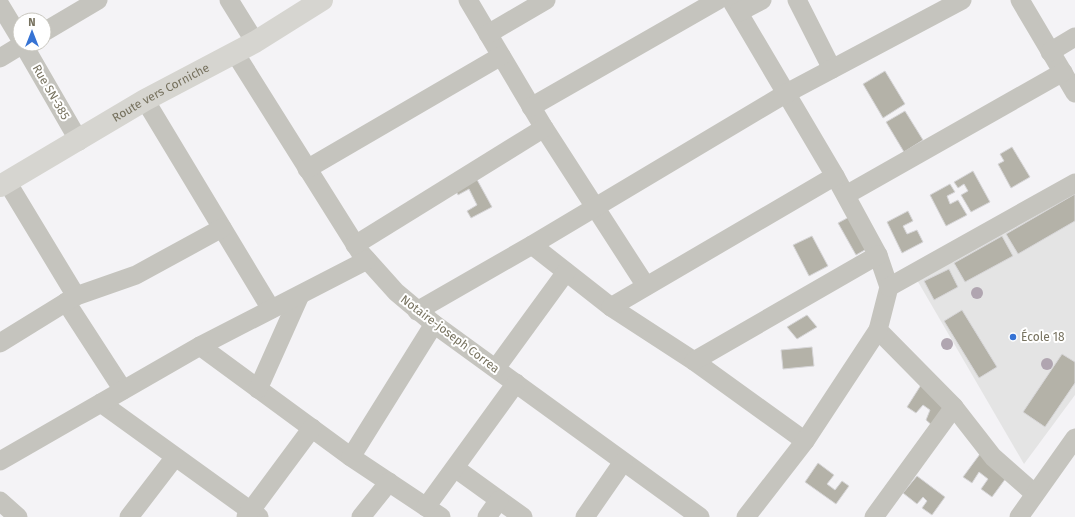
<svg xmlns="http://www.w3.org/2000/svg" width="1075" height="517" viewBox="0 0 1075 517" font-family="'Fira Sans',sans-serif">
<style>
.built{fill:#e4e4e4}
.building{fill:#b4b2a8;stroke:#d7d6d8}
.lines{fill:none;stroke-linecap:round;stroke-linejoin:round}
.minor{stroke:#c5c4be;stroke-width:19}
.major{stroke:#d6d5d0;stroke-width:22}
.tree{fill:#b0a5b0}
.poi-dot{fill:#3673d4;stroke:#fff;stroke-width:1.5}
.labels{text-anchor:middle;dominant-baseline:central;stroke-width:4;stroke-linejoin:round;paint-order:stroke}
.street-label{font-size:12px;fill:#77725f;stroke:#fff}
.poi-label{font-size:12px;fill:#77725f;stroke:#fff;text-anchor:start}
</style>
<rect width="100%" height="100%" fill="#f4f3f6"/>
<polygon class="built" points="1075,192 1075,395 1024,464 917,280"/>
<g class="building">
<polygon points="885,71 905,104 883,118 863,84"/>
<polygon points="905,111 923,140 904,152 886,122"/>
<polygon points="1012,147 1030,177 1011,188 998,164 1004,161 1000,154"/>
<polygon points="973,171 990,202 971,212 961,195 968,191 964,184 958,188 954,182"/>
<polygon points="475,176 492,207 471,218 467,211 477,205 469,189 458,195 454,187"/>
<polygon points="950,184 955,192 947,196 950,204 958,200 967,215 946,226 930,195"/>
<polygon points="1075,194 1075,221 1018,254 1006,234"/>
<polygon points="908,211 913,221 903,226 907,234 917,230 923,242 902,253 887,222"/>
<polygon points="851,216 870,247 856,255 838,223"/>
<polygon points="812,236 828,266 809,276 793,245"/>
<polygon points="1002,236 1013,256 965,282 954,263"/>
<polygon points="949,269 958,287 934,300 924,281"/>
<polygon points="962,310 997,367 979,378 944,321"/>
<polygon points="807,315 817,327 797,339 787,327"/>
<polygon points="812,347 814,366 783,369 781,350"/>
<polygon points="1062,354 1075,362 1075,383 1045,427 1023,412"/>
<polygon points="921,385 949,407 934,427 926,420 930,410 923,405 916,413 907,407"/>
<polygon points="980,454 1009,474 992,497 981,489 988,479 979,472 972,483 963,477"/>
<polygon points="818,463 834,475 827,484 835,490 842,481 849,486 836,504 805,482"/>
<polygon points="917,476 945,497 932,515 922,508 927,501 923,497 917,504 903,493"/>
</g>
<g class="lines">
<g class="minor">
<polyline points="229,0 255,42"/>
<polyline points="468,0 544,128 646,286"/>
<polyline points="731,0 835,176 878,255 889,287 878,330 954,407 993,457 1035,494"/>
<polyline points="797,0 832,69"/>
<polyline points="1020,0 1075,93"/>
<polyline points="0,5 20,38"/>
<polyline points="739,12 762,0"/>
<polyline points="44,32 98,0"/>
<polyline points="488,34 546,0"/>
<polyline points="1050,52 1075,37"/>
<polyline points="235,53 360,252 396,292 434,324 700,517"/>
<polyline points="0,58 23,44 79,141"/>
<polyline points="145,100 271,309"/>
<polyline points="531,107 718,0"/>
<polyline points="307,169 501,56"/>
<polyline points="7,182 76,296"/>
<polyline points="846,195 1063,72"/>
<polyline points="355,245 544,128"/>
<polyline points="532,245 611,307 694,361 805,441"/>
<polyline points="889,287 1075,183"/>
<polyline points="66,302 123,390"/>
<polyline points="611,307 835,176"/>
<polyline points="417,311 532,245 785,94 962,0"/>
<polyline points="0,343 76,296 136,275 222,228"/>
<polyline points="200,346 351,457 441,517"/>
<polyline points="694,361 878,255"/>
<polyline points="496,368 566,272"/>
<polyline points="258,389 300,295"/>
<polyline points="101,403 259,517"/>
<polyline points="351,457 434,324"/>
<polyline points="0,461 200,346 367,260"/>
<polyline points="455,468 523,517"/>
<polyline points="0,501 18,517"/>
<polyline points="426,507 516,383"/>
<polyline points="129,517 175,457"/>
<polyline points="246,517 312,428"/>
<polyline points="361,517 389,482"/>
<polyline points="487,517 499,500"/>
<polyline points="585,517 623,462"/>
<polyline points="746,517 805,441 878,330"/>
<polyline points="874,517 954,407"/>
<polyline points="1019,517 1075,438"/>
</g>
<path class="major" id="s1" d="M0,186l145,-86 110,-58 67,-42"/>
</g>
<g class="tree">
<circle cx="977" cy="293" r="6"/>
<circle cx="947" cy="344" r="6"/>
<circle cx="1047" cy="364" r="6"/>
</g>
<circle class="poi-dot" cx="1013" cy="337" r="4"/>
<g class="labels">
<g class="street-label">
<text transform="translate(51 92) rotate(60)">Rue SN-385</text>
<text stroke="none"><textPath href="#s1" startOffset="186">Route vers Corniche</textPath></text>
<text transform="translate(450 334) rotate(37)">Notaire-joseph Correa</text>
</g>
<g class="poi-label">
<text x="1021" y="337">École 18</text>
</g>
</g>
<g transform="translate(32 32)"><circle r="19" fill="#ffffff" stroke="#c9c7bf"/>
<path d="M0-3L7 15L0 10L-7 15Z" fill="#3673d4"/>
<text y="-6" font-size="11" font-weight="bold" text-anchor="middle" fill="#77725f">N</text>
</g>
</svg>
